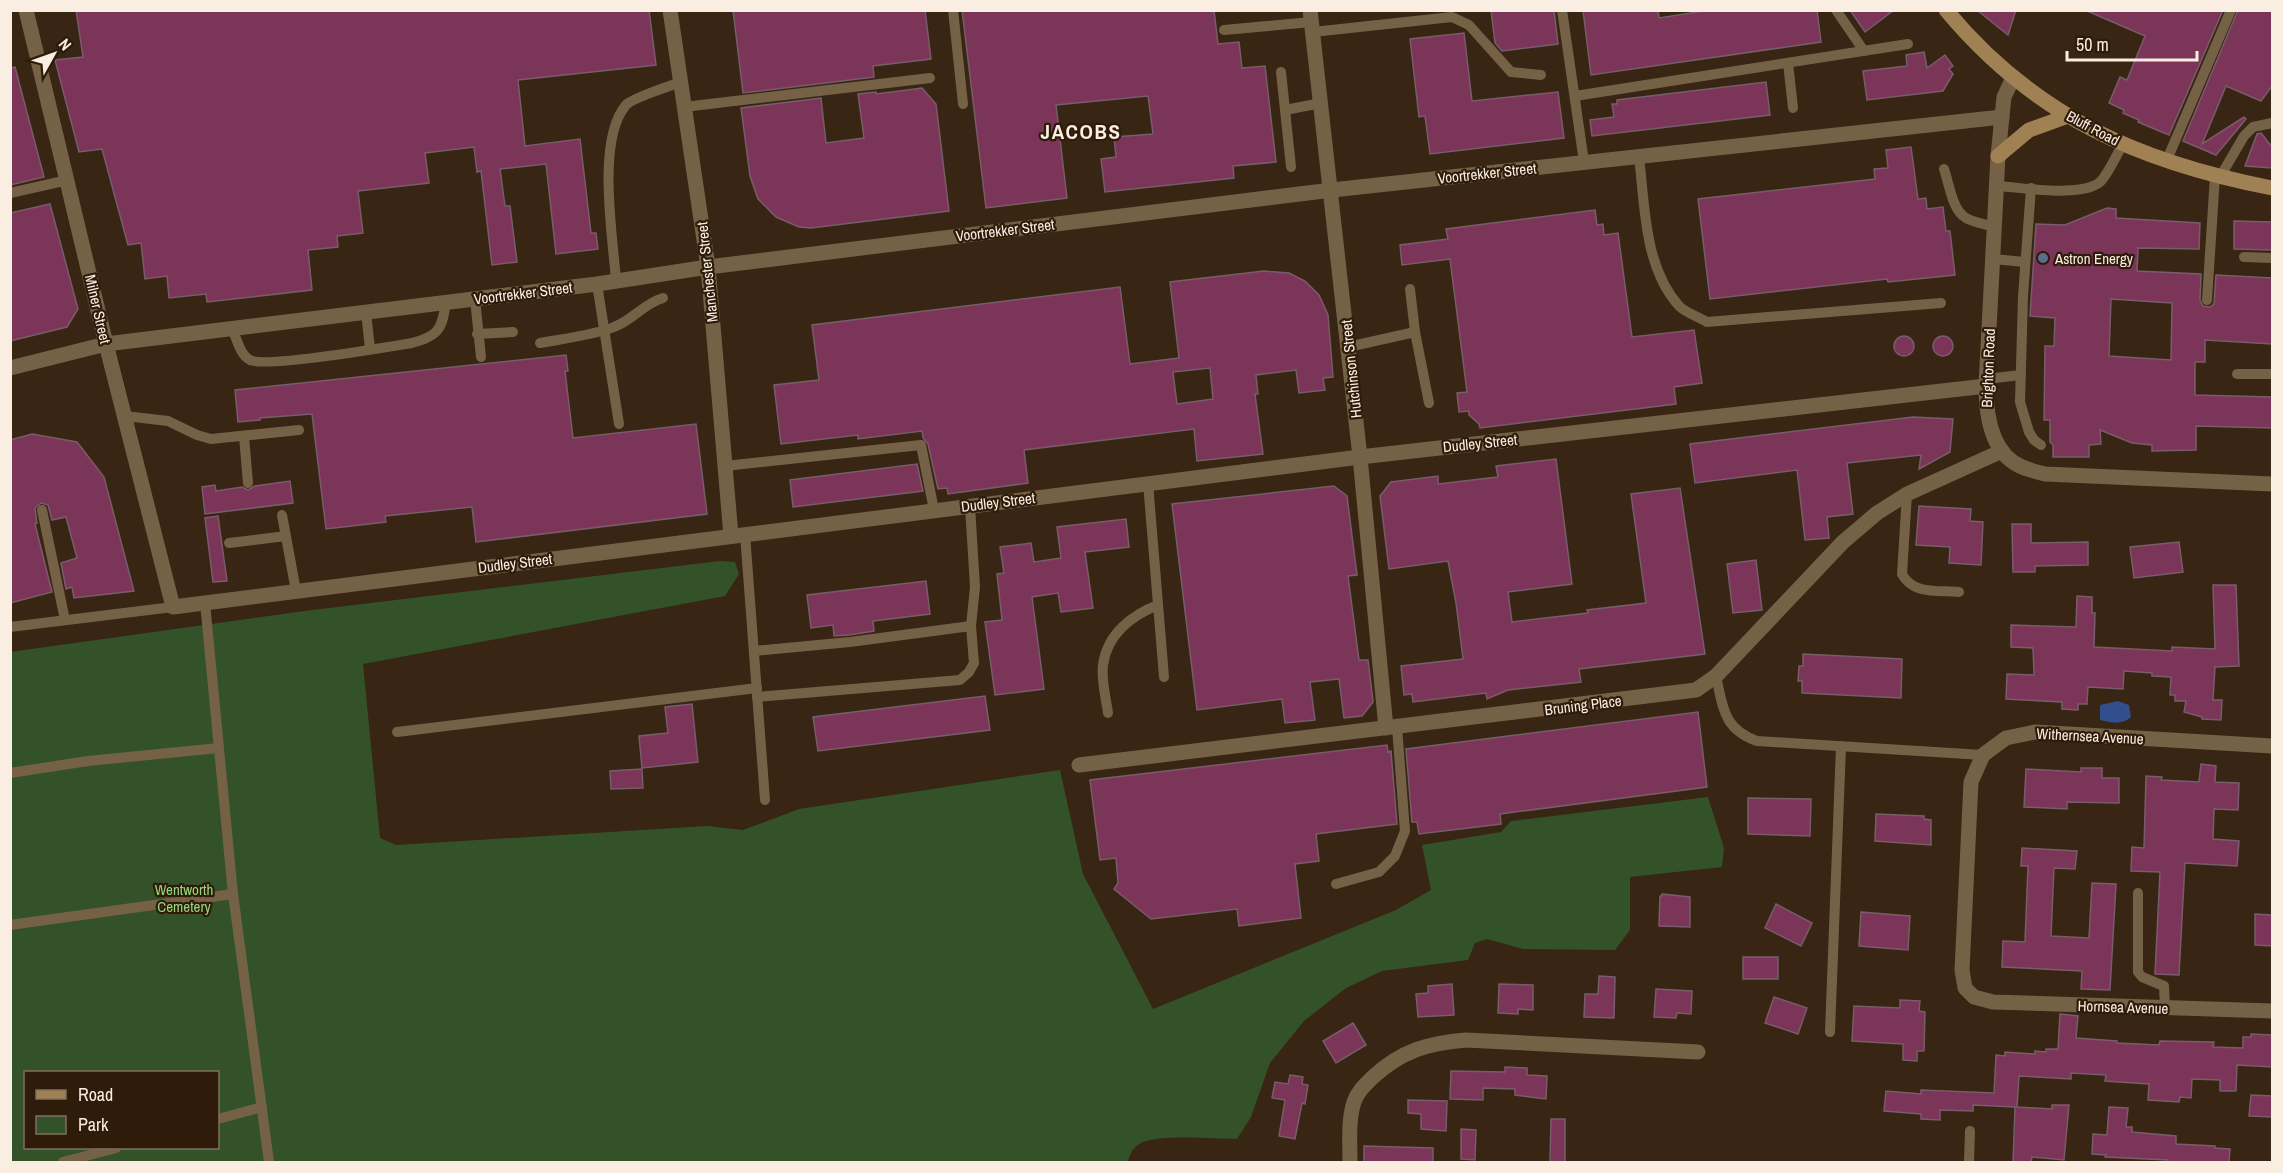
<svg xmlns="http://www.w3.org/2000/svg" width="2283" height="1173" viewBox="0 0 2283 1173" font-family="'Archivo Narrow',sans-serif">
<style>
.green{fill:#33522a;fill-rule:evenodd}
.water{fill:#324e8c}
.building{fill:#7b3559;stroke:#785c69;stroke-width:1.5;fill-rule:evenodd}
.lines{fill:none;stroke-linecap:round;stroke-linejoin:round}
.service{stroke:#756246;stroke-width:10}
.minor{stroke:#756246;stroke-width:15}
.secondary{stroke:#a08153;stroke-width:15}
.service-dot{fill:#5c6f8a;stroke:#2e1b09;stroke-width:2}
.labels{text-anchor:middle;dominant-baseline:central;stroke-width:4.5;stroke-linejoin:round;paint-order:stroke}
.street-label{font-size:15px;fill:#faede2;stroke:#2e1b09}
.poi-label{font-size:15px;fill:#faede2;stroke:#2e1b09;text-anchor:start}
.park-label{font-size:15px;fill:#94d87f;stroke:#2e1b09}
.district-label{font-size:21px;font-weight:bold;letter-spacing:1.5px;fill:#faede2;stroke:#2e1b09}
</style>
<rect width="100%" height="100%" fill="#382513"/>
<path class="green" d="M720,561l15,1 4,12 -14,22 -362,68 17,174 16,7 311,-19 36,4 56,-21 261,-39 23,104 70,135 243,-99 35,-20 -9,-45 79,-13 10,-11 197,-24 16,51 -2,19 -92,10v53l-15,20 -92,-1 -36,-10 -12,4 -7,17 -86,11 -36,17 -42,33 -34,42 -19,54 -14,22c-22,0 -78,-5 -96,4 -9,5 -11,11 -13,19h-1117l-1,-510 294,-41zM26,1072h192v76h-192z"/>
<path class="water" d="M2118,701l11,4 2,12c-9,8 -19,6 -31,3v-15z"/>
<g class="building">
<polygon points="76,10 649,10 656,65 518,80 525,146 580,139 591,233 596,233 598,249 556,254 546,164 500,169 505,206 510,206 517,262 492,265 481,171 477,172 474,147 425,153 429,183 358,191 363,233 337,236 338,247 308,250 312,290 207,302 206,294 169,298 167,276 145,279 141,243 128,245 102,149 79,152 55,60 83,57"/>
<polygon points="733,10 925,10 931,59 873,66 874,77 743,93"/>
<polygon points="962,10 1214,10 1218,44 1239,42 1242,68 1265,66 1276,162 1233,166 1234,178 1105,192 1101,159 1116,157 1114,137 1153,134 1148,96 1056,105 1067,198 986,208"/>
<polygon points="1491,10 1554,10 1558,44 1502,51 1495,43"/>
<polygon points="1583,10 1658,10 1659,18 1710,10 1817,10 1821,42 1591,75"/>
<polygon points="1850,10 1894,10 1865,32"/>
<polygon points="1977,10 2016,10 2008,35"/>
<polygon points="2085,10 2223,10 2169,135 2138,122 2139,120 2123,113 2124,110 2109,103 2120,77 2127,80 2145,36"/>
<polygon points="2238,10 2272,10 2272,86 2261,101 2226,86 2202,144 2244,117 2246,119 2216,155 2183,141"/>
<polygon points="1464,33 1472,101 1558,92 1564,138 1430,154 1425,116 1419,117 1410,39"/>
<polygon points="1924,52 1927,68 1945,55 1953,66 1949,69 1953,74 1943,91 1867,100 1863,71 1907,66 1906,55"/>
<polygon points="15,67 44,177 10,185 10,68"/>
<polygon points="1766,82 1770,115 1592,136 1590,120 1614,117 1612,104 1617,104 1617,100"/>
<polygon points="922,88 936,104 949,211 811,228 799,227 776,217 758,199 750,176 741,108 821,98 826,143 864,138 858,94 876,92 876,94"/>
<polygon points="2261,133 2272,147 2272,168 2245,166 2257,134"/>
<polygon points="1911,147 1918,199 1926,198 1927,209 1943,207 1946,231 1950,231 1955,275 1888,282 1887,279 1710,299 1698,199 1875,179 1874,169 1888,168 1886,150"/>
<polygon points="50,204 78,309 67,327 10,341 10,213"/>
<path d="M2107,208l9,1v9l84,5 -1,26 -61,-1 -1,23 64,3 -1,26 3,6 7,1 4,-3 2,-29 56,3v66l-67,-4v22h-10v33l77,2v31l-76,-2v24l-44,1v-6l-20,-2 -32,-13 1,14 -12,1v12h-36v-12l-3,-3v-22h-6l1,-74h9l1,-28 -25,-2 6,-92 29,1zM2111,299l61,4 -1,57 -62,-4z"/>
<polygon points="1595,210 1597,225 1603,224 1604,235 1618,233 1632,337 1694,330 1702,383 1674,387 1676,404 1480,428 1479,424 1469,415 1469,411 1459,412 1457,393 1467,392 1450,259 1402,265 1400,245 1448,239 1446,229"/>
<polygon points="2234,221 2272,222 2272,250 2234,249"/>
<path d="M1264,271l25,2 16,8 14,14 9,20 5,62 -10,1 2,12 -26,3 -3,-23 -40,5 2,19h-3l8,60 -66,7 -3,-32 -170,21 4,33 -80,11 -1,-6 -9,1 -10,-45 -5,-6 -1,-7 -64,8v-4l-77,9 -7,-59 45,-5 -7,-55 308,-38 10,77 49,-6 -9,-76zM1210,368l3,31 -36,5 -4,-32z"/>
<circle cx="1943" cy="346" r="10"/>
<circle cx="1904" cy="346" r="10"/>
<polygon points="566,355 568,371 565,371 573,438 696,424 707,514 476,542 472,507 385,516 386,522 326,529 312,414 260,418 260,420 238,422 235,390"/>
<polygon points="1913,417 1953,419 1950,452 1919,469 1921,455 1847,463 1853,514 1827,517 1829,538 1805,540 1797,470 1695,483 1690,444"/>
<polygon points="32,434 77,442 104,477 134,591 74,598 72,587 66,589 61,563 77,558 66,517 52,520 48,505 41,503 35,508 37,523 35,524 52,592 10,603 10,440"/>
<polygon points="1556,459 1572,584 1508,592 1512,622 1588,613 1587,610 1646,603 1631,494 1680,488 1705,654 1579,669 1581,682 1508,690 1487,699 1486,693 1413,702 1412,694 1404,695 1401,666 1463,659 1456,603 1448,561 1389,569 1380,496 1391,482 1438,476 1438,484 1498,477 1496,466"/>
<polygon points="917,464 923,491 793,507 790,480"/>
<polygon points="290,481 293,503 205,514 202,487 215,485 216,491 242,487 248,490 255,486"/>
<polygon points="1334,486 1347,496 1357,575 1348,576 1359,660 1368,660 1373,702 1362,716 1344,718 1339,679 1310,682 1315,720 1285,723 1282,699 1197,710 1172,504"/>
<polygon points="1919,506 1971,509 1970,521 1983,522 1981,565 1949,563 1950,547 1916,545"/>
<polygon points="218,516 227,581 213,582 205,518"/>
<polygon points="1126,519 1129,547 1085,552 1093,608 1061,612 1058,593 1032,597 1044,689 995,695 985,622 1002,620 997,574 1004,573 1000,547 1031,543 1034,562 1061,558 1057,527"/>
<polygon points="2012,524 2031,524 2031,543 2088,542 2088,565 2035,566 2035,572 2013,572"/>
<polygon points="2179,542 2183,572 2134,578 2130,547"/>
<polygon points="1756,560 1762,610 1733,613 1727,564"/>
<polygon points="926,581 930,614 873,621 874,631 849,635 834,636 833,625 811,628 807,595"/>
<polygon points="2213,585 2236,585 2239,666 2215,667 2213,700 2222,700 2221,720 2202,719 2202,717 2184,712 2186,701 2175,701 2175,695 2170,695 2171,677 2152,676 2152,673 2124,671 2123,689 2088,687 2087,704 2078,704 2078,710 2062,709 2062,702 2006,699 2007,674 2034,675 2033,648 2011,647 2011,625 2076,627 2077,596 2092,597 2092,613 2095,613 2094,647 2172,651 2172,647 2215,649"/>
<polygon points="1803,654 1902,659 1901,698 1802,693 1802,681 1798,681 1799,666 1803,666"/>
<polygon points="985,696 990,730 818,751 813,717"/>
<polygon points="692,704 698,762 642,768 639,736 668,733 665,707"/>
<polygon points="1698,712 1707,787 1500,814 1501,824 1419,834 1417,822 1412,822 1406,749"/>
<polygon points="1387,745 1388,752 1391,751 1397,824 1316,834 1319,861 1295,864 1301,918 1239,926 1237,909 1151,919 1114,889 1118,883 1116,858 1100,860 1090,780"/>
<polygon points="2201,764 2216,766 2215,782 2239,783 2238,810 2214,809 2213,839 2239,841 2237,866 2185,863 2179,975 2155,974 2160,872 2131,871 2132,847 2144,848 2146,776 2162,777 2161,780 2199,782"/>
<polygon points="2081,768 2102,768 2102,778 2119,778 2119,803 2067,802 2067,809 2024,807 2026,769 2081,772"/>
<polygon points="642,769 643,788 611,789 610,771"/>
<polygon points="1748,798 1811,799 1810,836 1748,834"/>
<polygon points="1876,814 1924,816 1924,819 1931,820 1931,845 1875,841"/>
<polygon points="2022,848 2077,851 2075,869 2054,868 2051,936 2089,938 2092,883 2116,884 2110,990 2081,989 2082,971 2002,967 2003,941 2025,942 2028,866 2021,866"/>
<polygon points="1662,894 1690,897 1690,927 1659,926 1660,896 1662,896"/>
<polygon points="1776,904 1812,923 1801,946 1765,928"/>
<polygon points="1861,912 1910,916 1908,950 1859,946"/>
<polygon points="2255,914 2272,915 2272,946 2255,945"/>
<rect x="1743" y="957" width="35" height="22"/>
<polygon points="1599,976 1615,977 1614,1018 1584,1017 1585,994 1598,994"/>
<polygon points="1452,984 1454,1015 1418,1017 1416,994 1428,993 1428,986"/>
<polygon points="1499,984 1533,985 1533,1010 1518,1009 1518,1014 1498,1013"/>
<polygon points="1656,989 1692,991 1691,1014 1677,1013 1676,1018 1654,1017"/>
<polygon points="1774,997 1807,1008 1798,1034 1765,1023"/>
<polygon points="1900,1000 1920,1001 1919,1011 1925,1012 1924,1051 1917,1051 1917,1061 1903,1060 1903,1044 1852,1041 1854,1006 1900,1008"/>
<polygon points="2060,1014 2078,1016 2076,1038 2117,1041 2117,1043 2159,1045 2160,1041 2214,1042 2213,1047 2243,1048 2243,1037 2251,1037 2251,1034 2272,1035 2272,1067 2237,1065 2236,1091 2220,1091 2220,1080 2192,1079 2191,1098 2180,1097 2179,1102 2148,1100 2149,1084 2105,1081 2106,1075 2071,1073 2071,1079 2019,1076 2017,1107 2052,1109 2052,1105 2069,1105 2064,1160 2032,1157 2031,1162 2013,1162 2015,1107 1973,1105 1973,1111 1940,1110 1940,1120 1921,1119 1921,1114 1884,1111 1886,1091 1921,1094 1921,1090 1994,1093 1996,1055 2005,1056 2005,1052 2035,1054 2035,1051 2046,1052 2046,1049 2058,1049"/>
<polygon points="1353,1023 1366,1045 1336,1063 1323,1041"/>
<polygon points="1505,1067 1527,1068 1527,1075 1547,1076 1546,1099 1515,1095 1515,1089 1483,1088 1483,1100 1450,1099 1451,1071 1505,1072"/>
<polygon points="1290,1075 1303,1077 1302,1084 1308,1085 1305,1104 1302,1103 1295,1139 1279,1136 1285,1100 1272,1098 1275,1082 1288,1084"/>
<polygon points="2251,1095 2272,1096 2272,1117 2249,1116"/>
<polygon points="1408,1100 1447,1101 1446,1131 1421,1129 1421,1114 1408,1113"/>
<polygon points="2109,1107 2128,1108 2126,1127 2132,1127 2132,1132 2176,1136 2176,1144 2215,1146 2215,1148 2230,1149 2229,1162 2168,1162 2168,1160 2105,1157 2106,1155 2092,1154 2093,1134 2107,1135"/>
<polygon points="1551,1119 1565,1119 1565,1162 1550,1162"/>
<polygon points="1461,1129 1476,1130 1475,1160 1461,1159"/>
<polygon points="1364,1146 1433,1148 1433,1162 1364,1162"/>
</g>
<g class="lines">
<g class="service">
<polyline points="953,10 963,104"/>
<polyline points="1562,10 1584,162"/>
<polyline points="1836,10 1864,51"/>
<polyline points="1224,30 1312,22"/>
<polyline points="1313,32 1452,17 1469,25 1511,72 1541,75"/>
<polyline points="1788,63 1793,108"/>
<polyline points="1281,72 1285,110 1321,103"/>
<polyline points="1575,96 1908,44"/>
<polyline points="684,107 930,78"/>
<polyline points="1285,110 1291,167"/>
<path d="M1639,157c6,49 5,110 40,149 7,7 20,11 28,16l234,-19"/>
<polyline points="2166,162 2231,10"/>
<path d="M1944,169c5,14 8,41 22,49 8,5 20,6 29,9"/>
<polyline points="2220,177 2244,136 2253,127 2272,123"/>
<path d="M1997,186c23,1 89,13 105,-6 8,-10 14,-24 21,-36"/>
<polyline points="2031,188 2023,296 2020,402 2029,432 2034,440 2041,445"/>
<polyline points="10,193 68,180"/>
<polyline points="2244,257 2272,258"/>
<polyline points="1993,259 2025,262"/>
<path d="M616,281c-3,-44 -20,-141 10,-176 6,-7 44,-19 55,-23"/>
<polyline points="597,284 619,424"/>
<polyline points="475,299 481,357"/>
<polyline points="2207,300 2215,176"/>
<polyline points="366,312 370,349"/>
<path d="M232,328c5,11 8,27 18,32 14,8 138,-13 162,-17 27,-7 30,-14 34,-41"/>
<polyline points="1415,332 1429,403"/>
<polyline points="477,334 513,332"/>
<path d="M540,343c21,-4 55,-8 74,-16 19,-7 29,-23 49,-29"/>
<polyline points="1348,347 1415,332 1410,289"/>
<polyline points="2237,374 2272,374"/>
<polyline points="1986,379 2021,375"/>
<polyline points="125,416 168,421 197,435 211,439 299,430"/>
<polyline points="244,436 248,483"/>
<polyline points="725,466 921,445 934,510"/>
<polyline points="1148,483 1164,677"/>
<path d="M1907,494l-5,80c11,21 36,16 57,18"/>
<polyline points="42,510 65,620"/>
<polyline points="282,515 296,591"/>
<polyline points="745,534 765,800"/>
<polyline points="229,543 286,536"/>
<polyline points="205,603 233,894 269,1162"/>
<polyline points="10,627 173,607"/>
<polyline points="754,651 850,642 971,626"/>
<path d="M1716,676c7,31 7,53 41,65l226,14"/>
<polyline points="757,697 960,680 969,672 974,663 971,626 975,587 970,506"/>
<path d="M1108,713c-2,-15 -7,-33 -5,-48 4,-31 29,-50 55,-60"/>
<polyline points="397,732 757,688"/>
<polyline points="10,773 88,761 219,748"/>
<polyline points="1336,884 1379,872 1395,856 1405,831 1397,727"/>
<polyline points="2138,893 2138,972 2142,977 2164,986 2165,1008"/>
<polyline points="10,925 233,894"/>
<polyline points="1830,1032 1841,746"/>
<polyline points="218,1119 262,1107"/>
<polyline points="63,1162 116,1148"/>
<polyline points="1969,1162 1970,1131"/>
</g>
<g class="minor">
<polyline points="26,10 106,344 173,607 1360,457 1986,386"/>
<polyline points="670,10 708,267 731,536"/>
<polyline points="1310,10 1360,457 1386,728"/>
<path d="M2013,78l-9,19 -6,59 -12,230c0,30 5,68 36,81 7,3 15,5 23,7l227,10"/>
<polyline points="10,368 106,344 597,284 708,267 1332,190 2002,117"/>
<polyline points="2272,746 2035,732 2006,738 1983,755 1971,782 1962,970 1965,988 1974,997 1993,1002 2272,1011"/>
<polyline points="1079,765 1696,690 1716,676 1843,542 1877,513 1907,494 2002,451"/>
<path d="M1350,1162c0,-18 -2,-42 4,-60 4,-11 11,-17 19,-25 28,-26 55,-34 93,-37l232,12"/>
</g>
<g class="secondary">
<path d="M1946,10c89,107 193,152 326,178"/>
<polyline points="1998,156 2029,130 2068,116"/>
</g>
</g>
<circle class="service-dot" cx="2043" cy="258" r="6"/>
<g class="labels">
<g class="street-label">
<text transform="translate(2093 128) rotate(28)">Bluff Road</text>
<text transform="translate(1487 173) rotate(-6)">Voortrekker Street</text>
<text transform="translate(1005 230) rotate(-7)">Voortrekker Street</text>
<text transform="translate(707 272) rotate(-96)">Manchester Street</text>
<text transform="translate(523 293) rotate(-7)">Voortrekker Street</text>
<text transform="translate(98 309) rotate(77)">Milner Street</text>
<text transform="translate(1988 368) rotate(-88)">Brighton Road</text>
<text transform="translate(1351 369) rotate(-96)">Hutchinson Street</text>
<text transform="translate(1480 443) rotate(-6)">Dudley Street</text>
<text transform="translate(998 502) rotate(-7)">Dudley Street</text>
<text transform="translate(515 563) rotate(-7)">Dudley Street</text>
<text transform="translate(1583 705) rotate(-7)">Bruning Place</text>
<text transform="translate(2090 736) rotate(3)">Withernsea Avenue</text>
<text transform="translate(2123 1007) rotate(2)">Hornsea Avenue</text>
</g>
<g class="poi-label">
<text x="2055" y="258">Astron Energy</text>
</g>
<g class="park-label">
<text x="184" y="889">Wentworth<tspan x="184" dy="17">Cemetery</tspan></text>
</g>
<g class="district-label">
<text x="1081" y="131">JACOBS</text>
</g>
</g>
<rect width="2283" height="1173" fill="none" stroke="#faede2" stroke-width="24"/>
<rect x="24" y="1071" width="195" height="78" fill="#2e1b09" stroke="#806f60" stroke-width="1.5"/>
<rect x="36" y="1090" width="30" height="9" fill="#a08153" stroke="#806f60" stroke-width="1.5"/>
<text x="78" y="1101" font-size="18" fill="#faede2">Road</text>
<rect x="36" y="1116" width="30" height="18" fill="#33522a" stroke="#806f60" stroke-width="1.5"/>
<text x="78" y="1131" font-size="18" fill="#faede2">Park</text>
<g transform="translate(54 54) rotate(50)" stroke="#2e1b09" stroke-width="4.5" paint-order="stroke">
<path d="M0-4.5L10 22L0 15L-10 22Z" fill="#faede2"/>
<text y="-9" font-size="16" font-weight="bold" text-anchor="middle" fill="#faede2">N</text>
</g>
<path d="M2067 51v9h130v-9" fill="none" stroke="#faede2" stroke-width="3"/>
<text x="2076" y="51" font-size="18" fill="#faede2" stroke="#2e1b09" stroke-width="4.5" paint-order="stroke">50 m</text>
</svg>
